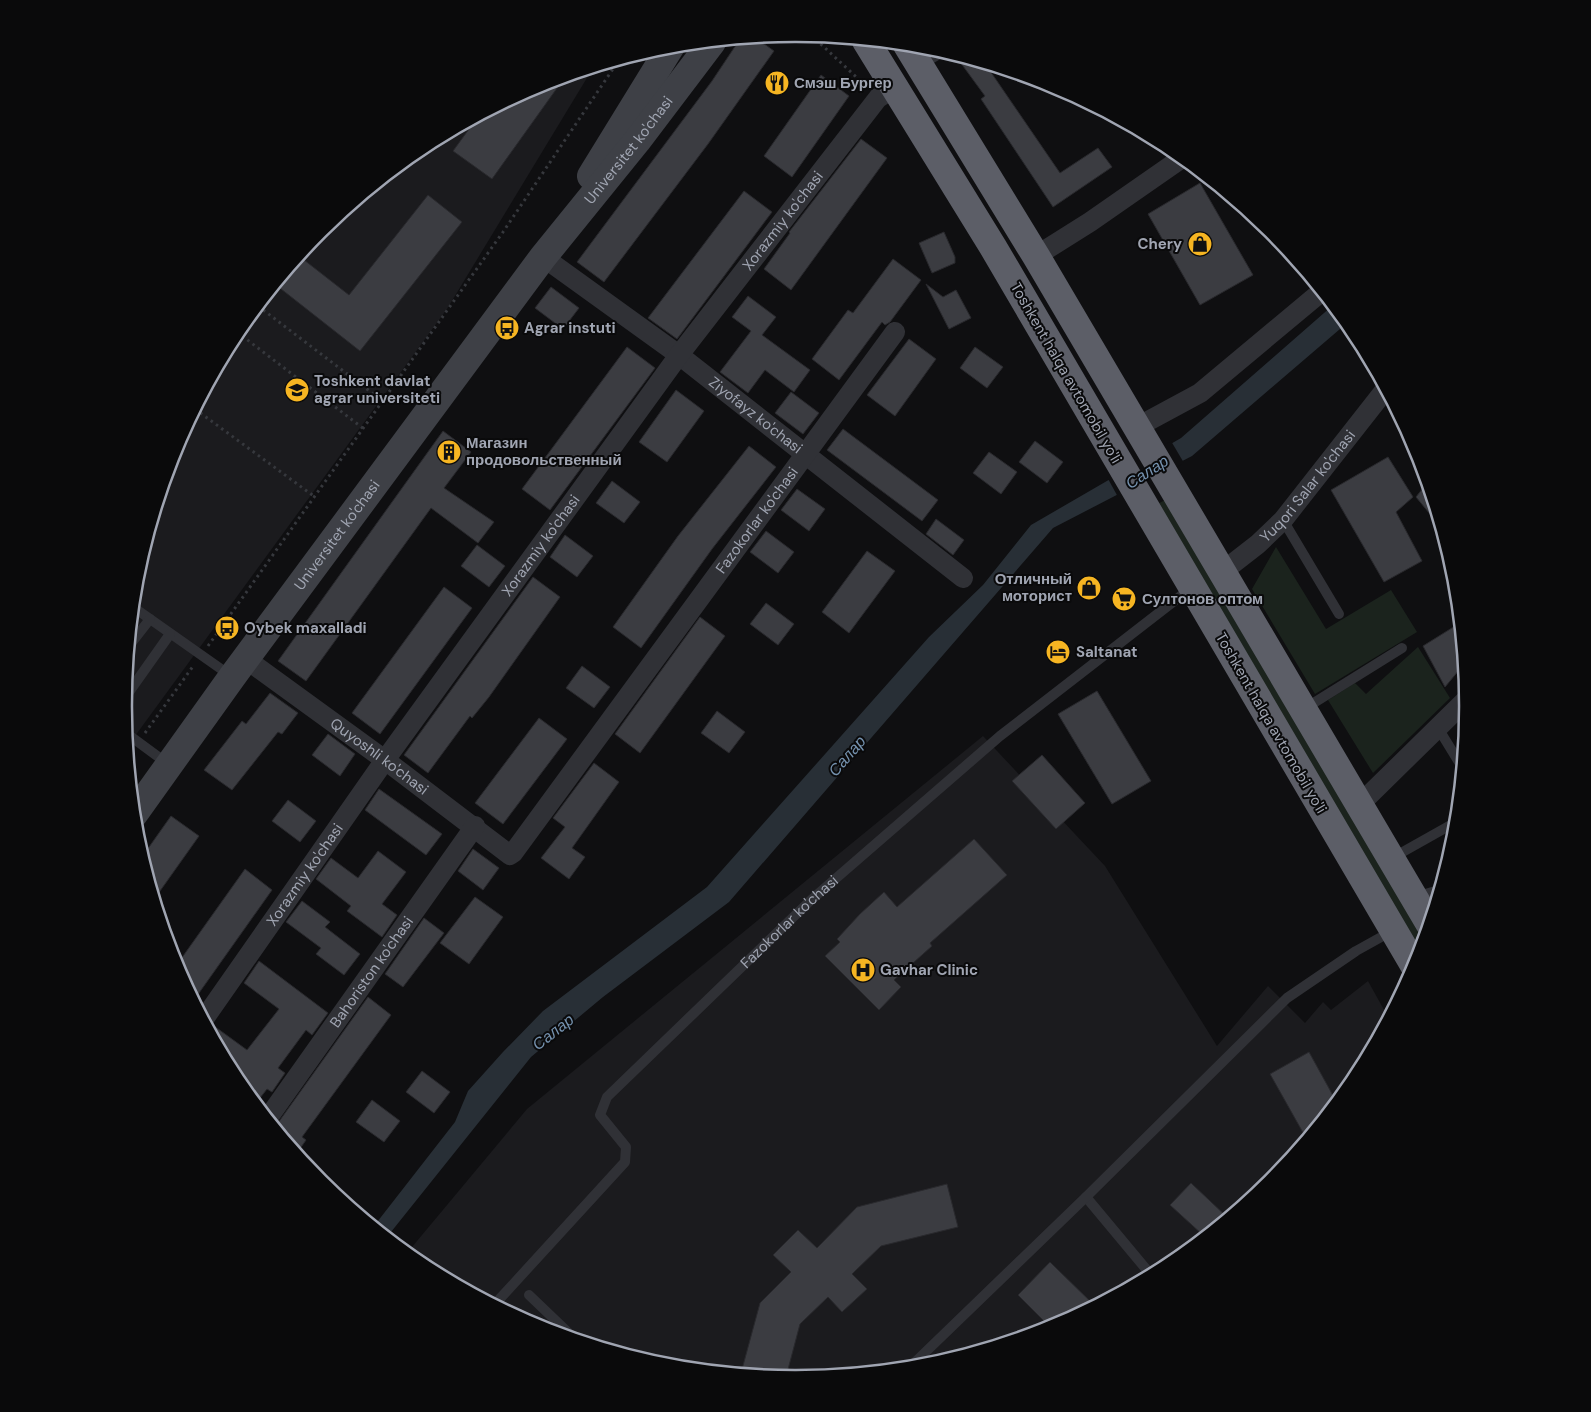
<svg xmlns="http://www.w3.org/2000/svg" width="1591" height="1412" viewBox="0 0 1591 1412" font-family="'DM Sans',sans-serif">
<style>
.built{fill:#1b1b1e}
.green{fill:#1b231d}
.water{fill:#282f36}
.pier{fill:#0f0f11}
.building{fill:#3b3c41;stroke:#29292d}
.lines{fill:none;stroke-linecap:round;stroke-linejoin:round}
.path{stroke:#36383d;stroke-width:3;stroke-dasharray:2.5 4;stroke-linecap:butt}
.lane{stroke:#303136;stroke-width:10}
.street{stroke:#303136;stroke-width:20}
.secondary{stroke:#3e4046;stroke-width:28}
.highway{stroke:#5c5e67;stroke-width:28}
.labels{text-anchor:middle;dominant-baseline:central;stroke-width:4;stroke-linejoin:round;paint-order:stroke}
.poi-label{font-size:15px;font-weight:bold;fill:#a0a5b2;stroke:#0a0a0b;text-anchor:start}
.street-label{font-size:15px;fill:#a0a5b2;stroke:#0a0a0b}
.water-label{font-size:16px;font-style:italic;fill:#7592af;stroke:#0a0a0b}
.rim{fill:none;stroke:#a0a5b2;stroke-width:2.5}
</style>
<rect width="100%" height="100%" fill="#0f0f11"/>
<g class="built">
<polygon points="593,68 447,309 127,747 123,706 136,575 175,448 237,332 320,230 422,147 539,85"/>
<polygon points="983,736 1105,866 1217,1046 1268,986 1305,1023 1323,1002 1331,1010 1368,981 1388,1017 1354,1080 1271,1182 1169,1265 1052,1327 926,1365 796,1378 664,1365 538,1327 422,1265 407,1253 527,1109"/>
</g>
<g class="green">
<polygon points="1165,500 1424,940 1419,956 1154,506"/>
<polygon points="1276,547 1326,629 1391,590 1417,632 1315,694 1252,589"/>
<polygon points="1418,647 1450,698 1373,773 1328,700 1355,683 1366,694"/>
</g>
<polygon class="water" points="1332,306 1347,323 1192,456 1053,528 729,902 603,997 531,1057 387,1237 374,1226 455,1122 468,1091 503,1052 543,1011 707,887 929,637 983,585 1031,525 1181,438"/>
<polygon class="pier" points="1171,441 1184,463 1118,497 1107,477"/>
<g class="building">
<polygon points="756,38 774,51 708,144 604,282 577,262 712,81 740,39"/>
<polygon points="955,55 986,65 1060,173 1098,148 1112,167 1053,207 981,99 985,96"/>
<polygon points="821,75 849,96 792,177 764,156"/>
<polygon points="565,77 492,179 453,151 477,118 539,85"/>
<polygon points="861,139 887,158 791,290 764,269 790,233 789,232"/>
<polygon points="1200,183 1253,275 1200,305 1148,214"/>
<polygon points="744,191 772,212 677,339 648,318"/>
<polygon points="428,195 462,222 360,351 276,285 299,256 349,295"/>
<polygon points="944,232 955,257 955,263 932,273 919,243"/>
<polygon points="893,259 921,280 890,322 885,325 882,322 839,380 812,359 848,310 853,313"/>
<polygon points="926,284 943,297 956,290 971,318 949,329"/>
<polygon points="551,287 579,308 563,329 535,308"/>
<polygon points="748,296 776,317 762,335 810,370 794,392 765,370 748,393 720,372 751,331 732,317"/>
<polygon points="909,339 936,359 895,416 867,395"/>
<polygon points="627,347 655,368 550,510 522,489"/>
<polygon points="975,347 1003,367 987,388 960,368"/>
<polygon points="676,390 704,411 667,462 639,442"/>
<polygon points="791,392 819,413 803,434 775,413"/>
<polygon points="843,429 938,500 922,521 827,450"/>
<polygon points="443,431 471,452 444,488 494,522 478,543 431,508 306,681 278,661"/>
<polygon points="1035,441 1063,462 1047,483 1019,462"/>
<polygon points="749,446 776,467 712,549 641,648 613,627 678,536"/>
<polygon points="989,452 1017,472 1001,494 973,473"/>
<polygon points="1388,457 1413,497 1396,512 1422,561 1384,582 1331,490"/>
<polygon points="612,481 640,502 624,523 596,503"/>
<polygon points="1427,483 1440,525 1439,525 1416,497"/>
<polygon points="797,489 825,509 809,531 781,510"/>
<polygon points="936,519 964,540 953,555 926,534"/>
<polygon points="766,531 794,552 778,573 750,552"/>
<polygon points="565,535 593,556 577,577 550,557"/>
<polygon points="477,545 505,566 489,587 461,566"/>
<polygon points="867,551 895,571 849,633 822,612"/>
<polygon points="533,577 560,597 489,697 472,718 470,716 428,773 404,755"/>
<polygon points="444,587 472,608 380,734 352,713"/>
<polygon points="766,603 794,624 778,645 750,624"/>
<polygon points="700,617 725,636 640,753 615,734"/>
<polygon points="1460,623 1464,664 1445,687 1423,646"/>
<polygon points="582,666 610,687 594,708 566,688"/>
<polygon points="1097,691 1151,781 1112,804 1058,714"/>
<polygon points="270,693 298,713 282,734 278,732 232,790 204,770 242,721 246,724"/>
<polygon points="717,711 745,732 729,753 701,733"/>
<polygon points="539,718 567,739 503,824 475,803"/>
<polygon points="328,734 355,754 340,776 312,755"/>
<polygon points="1042,755 1085,803 1056,829 1012,781"/>
<polygon points="594,763 619,782 572,848 585,857 569,879 541,858 565,827 553,818"/>
<polygon points="379,789 442,834 426,855 365,810"/>
<polygon points="288,800 316,821 300,842 272,821"/>
<polygon points="171,816 199,836 155,898 142,857"/>
<polygon points="974,839 1007,875 930,943 932,946 894,980 901,987 879,1010 825,956 840,942 837,939 860,914 884,892 897,907"/>
<polygon points="473,849 499,868 483,890 458,871"/>
<polygon points="378,851 406,872 382,904 397,915 382,937 347,911 351,906 316,879 331,858 358,878"/>
<polygon points="245,869 272,890 194,1000 176,966"/>
<polygon points="475,897 503,917 469,964 440,943"/>
<polygon points="302,901 330,922 325,927 360,954 344,975 316,954 321,948 286,922"/>
<polygon points="424,918 444,933 403,987 385,974"/>
<polygon points="259,961 328,1013 312,1035 306,1030 278,1068 285,1073 272,1092 267,1089 256,1103 236,1079 210,1029 214,1026 247,1050 279,1009 244,983"/>
<polygon points="368,997 391,1015 302,1137 306,1140 297,1153 275,1127"/>
<polygon points="1309,1052 1336,1101 1306,1138 1270,1074"/>
<polygon points="422,1071 450,1092 434,1113 406,1092"/>
<polygon points="372,1100 400,1121 384,1142 356,1122"/>
<polygon points="1191,1183 1227,1217 1204,1236 1170,1205"/>
<polygon points="947,1184 958,1227 881,1246 852,1274 867,1289 842,1312 828,1297 800,1324 786,1377 741,1373 760,1303 791,1272 773,1255 798,1230 817,1248 857,1207"/>
<polygon points="1050,1262 1094,1305 1051,1328 1018,1295"/>
</g>
<g class="lines">
<g class="path">
<polyline points="811,35 866,86"/>
<polyline points="258,306 384,402"/>
<polyline points="237,332 364,429"/>
<polyline points="195,409 315,497"/>
<polyline points="208,646 503,232 619,60"/>
<polyline points="145,733 194,665"/>
</g>
<g class="lane">
<polyline points="1283,520 1339,614"/>
<polyline points="133,607 231,676"/>
<polyline points="129,646 150,619"/>
<polyline points="124,699 170,634"/>
<polyline points="1304,709 1402,648"/>
<polyline points="1438,728 1462,767"/>
<polyline points="126,733 168,764"/>
<polyline points="1392,858 1456,822"/>
<polyline points="1415,897 1439,890"/>
<polyline points="1086,1197 1151,1275"/>
<polyline points="529,1295 574,1338"/>
<path id="s1" d="M495,1304l130,-142 1,-15 -26,-32 7,-18 204,-197 189,-164 191,-148"/>
<polyline points="910,1367 1086,1197 1287,998 1356,951 1392,931"/>
</g>
<g class="street">
<polyline points="917,61 936,50"/>
<polyline points="1036,256 1090,222 1182,158"/>
<path id="s2" d="M543,257l136,98 284,223"/>
<polyline points="1137,427 1200,393 1321,292"/>
<path id="s3" d="M1222,572l36,-28 25,-24 102,-130"/>
<path id="s4" d="M246,659l139,101 125,95 3,-2 382,-521"/>
<polyline points="1359,805 1467,699"/>
<path id="s5" d="M204,1019l181,-259 294,-405 199,-257 17,-11"/>
<path id="s6" d="M268,1118l207,-292"/>
</g>
<g class="secondary">
<polyline points="591,176 671,46"/>
<path id="s7" d="M134,814l98,-137 311,-420 94,-116 75,-99"/>
</g>
<g class="highway">
<polyline points="866,41 993,247 1415,967"/>
<polyline points="907,45 1036,256 1429,923"/>
</g>
</g>
<defs>
<symbol id="restaurant-disc" viewBox="-11 -11 22 22"><circle r="9.5" fill="#f6b522" stroke="#0a0a0b"/><path d="M-5-6h1v4h1v-4h1v4h1v-4h1v5L-1.5 .5V6h-2V.5L-5-1ZM5-6V6H3V1.5H1.5Q1.5-4 5-6Z" fill="#111"/></symbol>
<symbol id="shop-disc" viewBox="-11 -11 22 22"><circle r="9.5" fill="#f6b522" stroke="#0a0a0b"/><path d="M-5-2.5h2.3a2.7 3.5 0 0 1 5.4 0H5L5.5 6h-11ZM-1.5-2.5h3a1.5 2.3 0 0 0-3 0Z" fill="#111"/></symbol>
<symbol id="bus-disc" viewBox="-11 -11 22 22"><circle r="9.5" fill="#f6b522" stroke="#0a0a0b"/><path d="M-5-6H5V4H4V6H2V4H-2V6H-4V4H-5ZM-3.5-4V0h7V-4ZM-3.5 1.2v1.5H-2V1.2ZM2 1.2v1.5H3.5V1.2Z" fill="#111"/></symbol>
<symbol id="university-disc" viewBox="-11 -11 22 22"><circle r="9.5" fill="#f6b522" stroke="#0a0a0b"/><path d="M0-5L7-2L0 1L-7-2ZM-4 1L0 2.5L4 1V4Q0 6-4 4Z" fill="#111"/></symbol>
<symbol id="building-disc" viewBox="-11 -11 22 22"><circle r="9.5" fill="#f6b522" stroke="#0a0a0b"/><path d="M-4-6H4V6H1V3H-1V6H-4ZM-2.5-4.3h1.7v1.8h-1.7ZM.8-4.3h1.7v1.8H.8ZM-2.5-1h1.7V.8h-1.7ZM.8-1h1.7V.8H.8Z" fill="#111"/></symbol>
<symbol id="supermarket-disc" viewBox="-11 -11 22 22"><circle r="9.5" fill="#f6b522" stroke="#0a0a0b"/><path d="M-6-5.5h2.5l.6 2H6L4.5 2H-2.5L-4.4-4H-6ZM-1.5 3.2a1.3 1.3 0 1 0 .1 0ZM3 3.2a1.3 1.3 0 1 0 .1 0Z" fill="#111"/></symbol>
<symbol id="hotel-disc" viewBox="-11 -11 22 22"><circle r="9.5" fill="#f6b522" stroke="#0a0a0b"/><path d="M-6-4.5h1.5V1H6V5H4.5V3h-9V5H-6ZM-4 0a1.8 1.8 0 1 1 3.6 0ZM.5 0V-2.5h3Q6-2.5 6 0Z" fill="#111"/></symbol>
<symbol id="hospital-disc" viewBox="-11 -11 22 22"><circle r="9.5" fill="#f6b522" stroke="#0a0a0b"/><path d="M-5-5h3v3.5h4V-5h3V5h-3V1.5h-4V5h-3Z" fill="#111"/></symbol>
</defs>
<g fill-rule="evenodd">
<use href="#restaurant-disc" x="763" y="69" width="28" height="28"/>
<use href="#shop-disc" x="1186" y="230" width="28" height="28"/>
<use href="#bus-disc" x="493" y="314" width="28" height="28"/>
<use href="#university-disc" x="283" y="376" width="28" height="28"/>
<use href="#building-disc" x="435" y="438" width="28" height="28"/>
<use href="#shop-disc" x="1075" y="574" width="28" height="28"/>
<use href="#supermarket-disc" x="1110" y="585" width="28" height="28"/>
<use href="#bus-disc" x="213" y="614" width="28" height="28"/>
<use href="#hotel-disc" x="1044" y="638" width="28" height="28"/>
<use href="#hospital-disc" x="849" y="956" width="28" height="28"/>
</g>
<g class="labels">
<g class="poi-label">
<text x="794" y="83">Смэш Бургер</text>
<text x="1182" y="244" text-anchor="end">Chery</text>
<text x="524" y="328">Agrar instuti</text>
<text x="314" y="381">Toshkent davlat<tspan x="314" dy="17">agrar universiteti</tspan></text>
<text x="466" y="443">Магазин<tspan x="466" dy="17">продовольственный</tspan></text>
<text x="1072" y="579" text-anchor="end">Отличный<tspan x="1072" dy="17">моторист</tspan></text>
<text x="1142" y="599">Султонов оптом</text>
<text x="244" y="628">Oybek maxalladi</text>
<text x="1076" y="652">Saltanat</text>
<text x="880" y="970">Gavhar Clinic</text>
</g>
<g class="street-label">
<text stroke="none"><textPath href="#s7" startOffset="828">Universitet ko'chasi</textPath></text>
<text stroke="none"><textPath href="#s5" startOffset="986">Xorazmiy ko'chasi</textPath></text>
<text transform="translate(1066 373) rotate(60)">Toshkent halqa avtomobil yo'li</text>
<text stroke="none"><textPath href="#s2" startOffset="265">Ziyofayz ko'chasi</textPath></text>
<text stroke="none"><textPath href="#s3" startOffset="122">Yuqori Salar ko'chasi</textPath></text>
<text stroke="none"><textPath href="#s4" startOffset="745">Fazokorlar ko'chasi</textPath></text>
<text stroke="none"><textPath href="#s7" startOffset="345">Universitet ko'chasi</textPath></text>
<text stroke="none"><textPath href="#s5" startOffset="581">Xorazmiy ko'chasi</textPath></text>
<text transform="translate(1271 723) rotate(60)">Toshkent halqa avtomobil yo'li</text>
<text stroke="none"><textPath href="#s4" startOffset="165">Quyoshli ko'chasi</textPath></text>
<text stroke="none"><textPath href="#s5" startOffset="176">Xorazmiy ko'chasi</textPath></text>
<text stroke="none"><textPath href="#s1" startOffset="521">Fazokorlar ko'chasi</textPath></text>
<text stroke="none"><textPath href="#s6" startOffset="179">Bahoriston ko'chasi</textPath></text>
</g>
<g class="water-label">
<text transform="translate(1147 472) rotate(-33)">Салар</text>
<text transform="translate(847 756) rotate(-49)">Салар</text>
<text transform="translate(553 1032) rotate(-38)">Салар</text>
</g>
</g>
<path d="M0 0H1591V1412H0ZM795 42H796A663 663 0 0 1 1459 705V707A663 663 0 0 1 796 1370H795A663 663 0 0 1 132 707V705A663 663 0 0 1 795 42Z" fill="#0a0a0b" fill-rule="evenodd"/>
<path class="rim" d="M795 42H796A663 663 0 0 1 1459 705V707A663 663 0 0 1 796 1370H795A663 663 0 0 1 132 707V705A663 663 0 0 1 795 42Z"/>
</svg>
